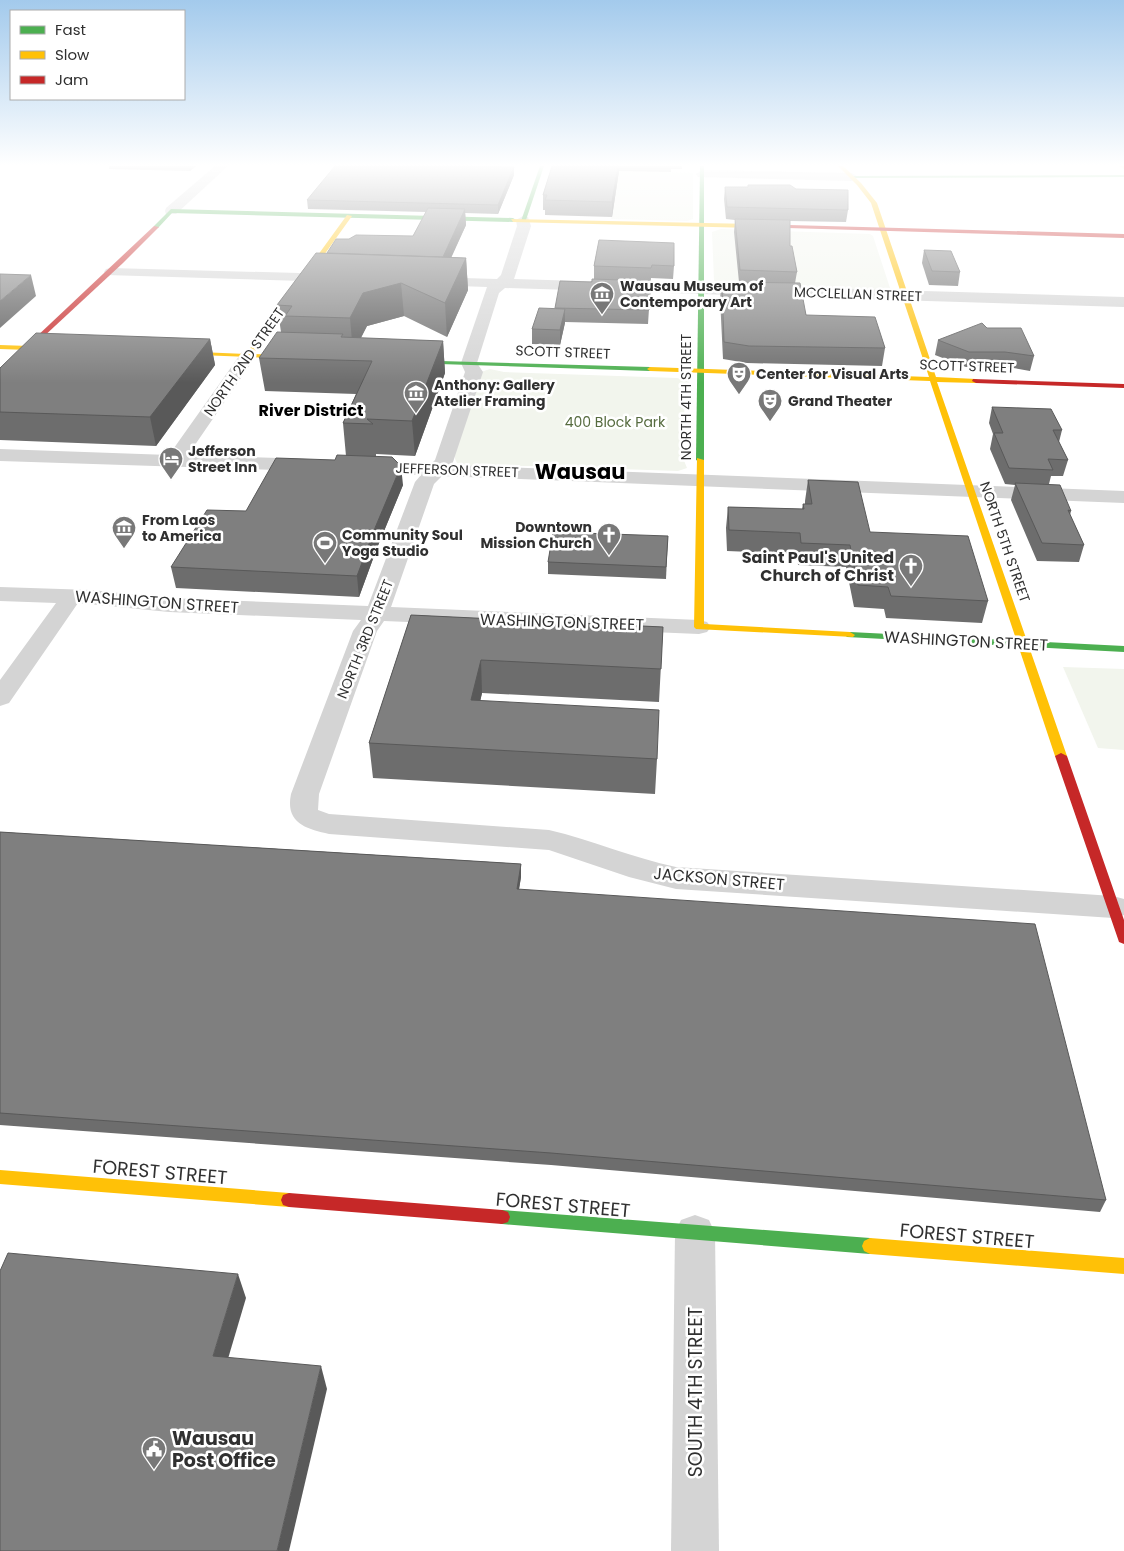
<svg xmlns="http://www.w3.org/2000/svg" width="1124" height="1551" viewBox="0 0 1124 1551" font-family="Poppins,sans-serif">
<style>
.green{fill:#f2f5ed}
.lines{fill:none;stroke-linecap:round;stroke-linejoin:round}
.street{fill:#d4d4d4;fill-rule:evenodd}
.fast{fill:#4caf50;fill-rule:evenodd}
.slow{fill:#ffc107;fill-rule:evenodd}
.jam{fill:#c62828;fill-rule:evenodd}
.wall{fill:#6d6d6d}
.shaded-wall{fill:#595959}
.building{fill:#7f7f7f;stroke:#595959}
.labels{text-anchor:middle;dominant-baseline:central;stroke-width:5;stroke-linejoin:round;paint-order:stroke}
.far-poi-label{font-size:14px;font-weight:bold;fill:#303030;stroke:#fff;text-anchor:start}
.far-street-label{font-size:14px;fill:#303030;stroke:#fff}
.far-park-label{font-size:14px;fill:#566b3f;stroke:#fff}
.far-quarter-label{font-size:16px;font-weight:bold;fill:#000;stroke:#fff}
.poi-label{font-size:16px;font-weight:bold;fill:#303030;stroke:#fff;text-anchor:end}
.street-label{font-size:16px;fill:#303030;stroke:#fff}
.near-street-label{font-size:19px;fill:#303030;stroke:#fff}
.near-poi-label{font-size:19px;font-weight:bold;fill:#303030;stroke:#fff;text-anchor:start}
.far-town-label{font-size:21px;font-weight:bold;fill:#000;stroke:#fff}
</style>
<rect width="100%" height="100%" fill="#fff"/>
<g class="green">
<polygon points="619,171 693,173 693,219 687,221 611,219"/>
<polygon points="721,229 870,234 873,236 890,288 876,290 717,284 714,280 712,232"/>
<polygon points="490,369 504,372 677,378 689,381 690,385 685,387 683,458 687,468 678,471 531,466 468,466 457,463 455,459 455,455 481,372"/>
<polygon points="1063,667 1124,669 1124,750 1098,748"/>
</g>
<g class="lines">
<g class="street">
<polygon points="215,166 228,166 176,214 166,214 165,211 166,208"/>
<polygon points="702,170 852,173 858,177 852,181 698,177 696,174"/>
<path d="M523,216l5,1 3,9 -17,53 610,18v10l-619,-19 -6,5 -22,70 6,9 -31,93 672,26v12l-682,-27 -8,8 -43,123 308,13 8,2 4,5 -4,5 -8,2 -315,-13 -7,10 -58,163 -1,16 11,4 220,16c43,10 84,28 127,37l437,29 11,3v16l-11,3 -437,-29 -47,-12 -80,-27 -220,-16c-23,-5 -44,-11 -38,-40l62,-163 8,-11 -192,-8 -91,-9 -69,100 -9,3v-26l56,-77 -56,-2v-14l91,3 78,8 199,8 47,-124 6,-7 -57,-2 -7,-2 -3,-4 3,-4 7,-2 67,3 4,-4 30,-88 -4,-9 26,-76 -57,-2 -5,-1 -2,-3 2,-3 5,-1 67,2 4,-4 16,-49 -1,-6z"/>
<polygon points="111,268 335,274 340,275 342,278 340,281 335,282 106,275 104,272 106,269"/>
<polygon points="248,351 254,352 256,356 188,455 311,459 318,461 321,465 318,469 311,471 0,461 0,449 169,455 242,352"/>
<polygon points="695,1215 709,1220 715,1233 719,1551 671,1551 675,1233 681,1220"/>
</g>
<g class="fast">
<polygon points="540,166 544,166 526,220 521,221"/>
<polygon points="700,166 704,166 704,460 700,462 696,460"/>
<polygon points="1124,175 1124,177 852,178 850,177 852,176"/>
<polygon points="171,209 513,218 516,220 513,222 172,213 158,228 154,228 154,226"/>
<polygon points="406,360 650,367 653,369 650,371 408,363 406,362"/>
<polygon points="850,632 1124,646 1124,652 847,637 845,635"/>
<polygon points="502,1210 870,1238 876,1241 878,1246 876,1251 870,1254 502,1224 496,1222 494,1217 496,1212"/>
</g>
<g class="slow">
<polygon points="838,166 843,166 861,183 877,203 936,377 976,379 980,381 976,383 937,382 1067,756 1065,758 1057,758 1055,756 930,381 650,371 647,369 650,367 929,377 871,203 857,185"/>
<polygon points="1119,166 1124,166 1124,169"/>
<polygon points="347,215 352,216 253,354 298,356 300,357 300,359 174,354 173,353 176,351 246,354"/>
<polygon points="511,219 753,224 756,226 753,228 513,222"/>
<polygon points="0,345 58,347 61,349 58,351 0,349"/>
<polygon points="697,458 704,460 704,624 850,632 855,635 853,637 696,629 694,627"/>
<polygon points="0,1170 289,1193 295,1195 297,1200 295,1205 289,1207 0,1184"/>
<polygon points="870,1238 1124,1258 1124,1274 870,1254 864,1251 862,1246 864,1241"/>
</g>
<g class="jam">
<polygon points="753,224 1124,234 1124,238 751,227"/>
<polygon points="154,226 159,227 123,263 0,377 0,371"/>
<polygon points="973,379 1124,384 1124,388 976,383 972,381"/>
<polygon points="1061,753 1067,756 1124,920 1124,944 1119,942 1118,939 1055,756"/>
<polygon points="289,1193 502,1210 508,1212 510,1217 508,1222 502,1224 289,1207 283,1205 281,1200 283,1195"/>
</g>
</g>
<g class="wall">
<polygon points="109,166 196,166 190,171 109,169"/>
<polygon points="552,166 682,166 682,169 671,169 671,172 619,171 612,217 545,215 545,210 543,210 543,195"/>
<polygon points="514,175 498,214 465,213 466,225 451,257 466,258 468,290 447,337 404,316 367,326 361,338 443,341 445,373 415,456 376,454 376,457 403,485 377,548 359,597 176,588 171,567 246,511 335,460 346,456 343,423 356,394 265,391 259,358 281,332 277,305 327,253 349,239 413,236 426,212 308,209 307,200"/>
<polygon points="748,185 796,189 848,210 846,222 790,221 790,246 797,272 795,283 806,315 885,348 882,366 747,363 723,359 720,298 722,282 739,282 734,232 735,220 726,219 724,199 725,187 748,187"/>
<polygon points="599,240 674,266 673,279 651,278 648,324 565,322 560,345 532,344 532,329 555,309 594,279 594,266"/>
<polygon points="924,250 960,272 958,286 929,285 922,263"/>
<polygon points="987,328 1034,356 1030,371 1002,366 966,367 935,355 938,340"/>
<polygon points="210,339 215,365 156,446 0,440 0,368"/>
<polygon points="992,407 1062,430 1059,442 1068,460 1063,476 1051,476 1049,484 1071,511 1070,515 1084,545 1079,562 1037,561 1011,500 1015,485 1005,484 990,449 993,434 989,423"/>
<polygon points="808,480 870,532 988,601 982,623 886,618 884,609 854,607 846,567 798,565 797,554 727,551 726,528 728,507 802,509 803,504 805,504 805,501"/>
<polygon points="668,536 666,579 548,574 548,562"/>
<polygon points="411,615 663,627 659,702 482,693 480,701 657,759 655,794 373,778 369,743"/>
<polygon points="0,832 521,864 521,877 519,889 1106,1200 1100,1212 551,1165 0,1125"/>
</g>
<g class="shaded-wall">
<polygon points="189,166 196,166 190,171"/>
<polygon points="618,166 619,166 619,171 612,217 612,202"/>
<polygon points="514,167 514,175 498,214 498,205"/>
<polygon points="465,209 466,225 443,276 442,259"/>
<polygon points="466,258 468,290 447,337 445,303"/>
<polygon points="31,275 36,296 0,328 0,301"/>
<polygon points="401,283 404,316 367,326 353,352 350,318 363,293"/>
<polygon points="565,309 565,323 560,345 560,330"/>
<polygon points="210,339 215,365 156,446 150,417"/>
<polygon points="443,341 445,373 415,456 412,421"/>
<polygon points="401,466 403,485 377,548 359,597 357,576 375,528"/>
<polygon points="481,660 482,693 473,734 471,700"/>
<polygon points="521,864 521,877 517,901 517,889"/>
<polygon points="238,1274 246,1298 222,1379 213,1356"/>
<polygon points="321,1366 327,1389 289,1551 277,1551"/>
</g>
<g class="building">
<polygon points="335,166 473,166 514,167 498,205 307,200"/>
<polygon points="552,166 618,166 612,202 545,200 547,195 543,195"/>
<polygon points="748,185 790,185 796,189 848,190 848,210 727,207 725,187 748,187"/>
<polygon points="428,208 465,209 443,257 327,253 336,239 349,239 356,235 413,236"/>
<polygon points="735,219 790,220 790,246 792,246 797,272 740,270"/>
<polygon points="599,240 674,243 674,266 652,265 651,268 594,266"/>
<polygon points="924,250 951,251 960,272 932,271"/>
<polygon points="316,253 466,258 445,303 401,283 363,293 350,318 285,316 292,306 277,305"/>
<polygon points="0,274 31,275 0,301"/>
<polygon points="592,279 651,281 649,310 555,308 560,281 592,282"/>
<polygon points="722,282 800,283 806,315 875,317 885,348 749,346 724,342"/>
<polygon points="539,308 565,309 560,330 532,329"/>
<polygon points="982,323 987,328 1021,328 1034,356 1005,352 969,352 938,340"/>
<polygon points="277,332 343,334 341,337 443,341 412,421 367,419 373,424 343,423 372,361 259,358"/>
<polygon points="36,333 210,339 150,417 0,412 0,368"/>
<polygon points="992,407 1051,409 1062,430 1053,430 1068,460 1048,459 1053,470 1009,468 994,433 1003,433"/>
<polygon points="337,455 392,457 401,466 375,528 357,576 171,567 207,510 246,511 276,458 335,460"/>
<polygon points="808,480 858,482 870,532 968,536 988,601 891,596 888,587 858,585 850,545 801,543 800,533 729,530 728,507 804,509 803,504 812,504"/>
<polygon points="1015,483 1060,485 1071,511 1068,510 1084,545 1042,543"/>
<polygon points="553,532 668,536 666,567 548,562"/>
<polygon points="411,615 663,627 661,669 481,660 471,700 659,710 657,759 369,743"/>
<polygon points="0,832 521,864 517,889 1035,924 1106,1200 551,1153 0,1113"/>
<polygon points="8,1253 238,1274 213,1356 321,1366 277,1551 0,1551 0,1271"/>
</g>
<linearGradient id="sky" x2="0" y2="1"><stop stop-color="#a3caec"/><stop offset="0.43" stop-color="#fff"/><stop offset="1" stop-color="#fff" stop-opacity="0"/></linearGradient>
<rect width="1124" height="383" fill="url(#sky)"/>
<defs>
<symbol id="museum-pin" viewBox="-11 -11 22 30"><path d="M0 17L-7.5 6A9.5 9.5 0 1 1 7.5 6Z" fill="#787878" stroke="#fff"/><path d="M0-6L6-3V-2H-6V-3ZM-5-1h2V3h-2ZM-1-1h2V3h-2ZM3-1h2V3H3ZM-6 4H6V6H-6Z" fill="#fff"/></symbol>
<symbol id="theatre-pin" viewBox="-11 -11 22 30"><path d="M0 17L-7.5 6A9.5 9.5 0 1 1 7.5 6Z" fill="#787878" stroke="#fff"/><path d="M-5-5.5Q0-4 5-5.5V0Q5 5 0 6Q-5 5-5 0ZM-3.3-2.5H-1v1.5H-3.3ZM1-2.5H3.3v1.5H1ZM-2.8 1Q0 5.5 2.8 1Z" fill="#fff"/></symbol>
<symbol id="hotel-pin" viewBox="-11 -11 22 30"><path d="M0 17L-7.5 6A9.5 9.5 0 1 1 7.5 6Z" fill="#787878" stroke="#fff"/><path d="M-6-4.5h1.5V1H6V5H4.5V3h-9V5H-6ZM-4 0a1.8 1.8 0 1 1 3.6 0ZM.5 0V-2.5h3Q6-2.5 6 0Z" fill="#fff"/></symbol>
<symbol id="church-pin" viewBox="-11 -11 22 30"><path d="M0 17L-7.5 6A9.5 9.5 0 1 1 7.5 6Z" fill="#787878" stroke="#fff"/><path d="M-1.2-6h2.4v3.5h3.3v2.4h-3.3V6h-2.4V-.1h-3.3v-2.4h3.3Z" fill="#fff"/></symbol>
<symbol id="stadium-pin" viewBox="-11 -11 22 30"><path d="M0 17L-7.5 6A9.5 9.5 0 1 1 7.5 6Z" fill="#787878" stroke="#fff"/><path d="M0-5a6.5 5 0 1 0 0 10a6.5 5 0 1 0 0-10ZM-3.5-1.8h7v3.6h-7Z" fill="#fff"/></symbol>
<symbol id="civic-pin" viewBox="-11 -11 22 30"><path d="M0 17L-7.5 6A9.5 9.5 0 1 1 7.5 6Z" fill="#787878" stroke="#fff"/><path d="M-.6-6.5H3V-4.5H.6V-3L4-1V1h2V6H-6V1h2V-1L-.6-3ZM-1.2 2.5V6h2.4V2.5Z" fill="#fff"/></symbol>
</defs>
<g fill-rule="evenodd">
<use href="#museum-pin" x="588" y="280" width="28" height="38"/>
<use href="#theatre-pin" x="725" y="360" width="28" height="38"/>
<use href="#museum-pin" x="402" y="379" width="28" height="38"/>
<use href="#theatre-pin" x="756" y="387" width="28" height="38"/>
<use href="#hotel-pin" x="157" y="445" width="28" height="38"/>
<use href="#museum-pin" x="110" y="514" width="28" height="38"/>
<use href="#church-pin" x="595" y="521" width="28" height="38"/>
<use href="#stadium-pin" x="311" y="529" width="28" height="38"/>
<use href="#church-pin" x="897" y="552" width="28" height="38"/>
<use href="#civic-pin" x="140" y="1435" width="28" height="38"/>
</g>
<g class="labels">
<g class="far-poi-label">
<text x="620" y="286">Wausau Museum of<tspan x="620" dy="16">Contemporary Art</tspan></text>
<text x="756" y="374">Center for Visual Arts</text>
<text x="434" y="385">Anthony: Gallery<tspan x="434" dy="16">Atelier Framing</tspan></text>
<text x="788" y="401">Grand Theater</text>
<text x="188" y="451">Jefferson<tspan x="188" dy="16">Street Inn</tspan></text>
<text x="142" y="520">From Laos<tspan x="142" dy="16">to America</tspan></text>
<text x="592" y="527" text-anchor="end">Downtown<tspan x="592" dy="16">Mission Church</tspan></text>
<text x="342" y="535">Community Soul<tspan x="342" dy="16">Yoga Studio</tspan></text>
</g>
<g class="far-street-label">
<text transform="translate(858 294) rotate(2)">MCCLELLAN STREET</text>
<text transform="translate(563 352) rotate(2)">SCOTT STREET</text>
<text transform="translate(244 362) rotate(-55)">NORTH 2ND STREET</text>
<text transform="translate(967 366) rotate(2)">SCOTT STREET</text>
<text transform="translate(686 397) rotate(-90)">NORTH 4TH STREET</text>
<text transform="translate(457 470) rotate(2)">JEFFERSON STREET</text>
<text transform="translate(1005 542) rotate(71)">NORTH 5TH STREET</text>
<text transform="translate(365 639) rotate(-68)">NORTH 3RD STREET</text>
</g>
<g class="far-park-label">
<text x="615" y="422">400 Block Park</text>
</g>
<g class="far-quarter-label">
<text x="311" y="410">River District</text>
</g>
<g class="poi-label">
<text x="894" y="557">Saint Paul's United<tspan x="894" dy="18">Church of Christ</tspan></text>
</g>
<g class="street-label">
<text transform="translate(157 602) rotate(4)">WASHINGTON STREET</text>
<text transform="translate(562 622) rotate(2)">WASHINGTON STREET</text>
<text transform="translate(966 641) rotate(3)">WASHINGTON STREET</text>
<text transform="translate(719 879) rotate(5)">JACKSON STREET</text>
</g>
<g class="near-street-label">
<text transform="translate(160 1172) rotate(5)">FOREST STREET</text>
<text transform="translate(563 1205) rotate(5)">FOREST STREET</text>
<text transform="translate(967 1236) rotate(5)">FOREST STREET</text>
<text transform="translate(695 1392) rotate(-90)">SOUTH 4TH STREET</text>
</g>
<g class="near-poi-label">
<text x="172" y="1438">Wausau<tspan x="172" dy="22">Post Office</tspan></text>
</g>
<g class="far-town-label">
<text x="580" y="471">Wausau</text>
</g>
</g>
<rect x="10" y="10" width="175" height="90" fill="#ffffff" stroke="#acacac"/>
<rect x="20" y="26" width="25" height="8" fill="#4caf50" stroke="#acacac"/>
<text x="55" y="35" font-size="15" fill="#303030">Fast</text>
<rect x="20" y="51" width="25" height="8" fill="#ffc107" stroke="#acacac"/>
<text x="55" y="60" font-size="15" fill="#303030">Slow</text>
<rect x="20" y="76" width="25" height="8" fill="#c62828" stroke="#acacac"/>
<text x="55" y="85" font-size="15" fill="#303030">Jam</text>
</svg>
